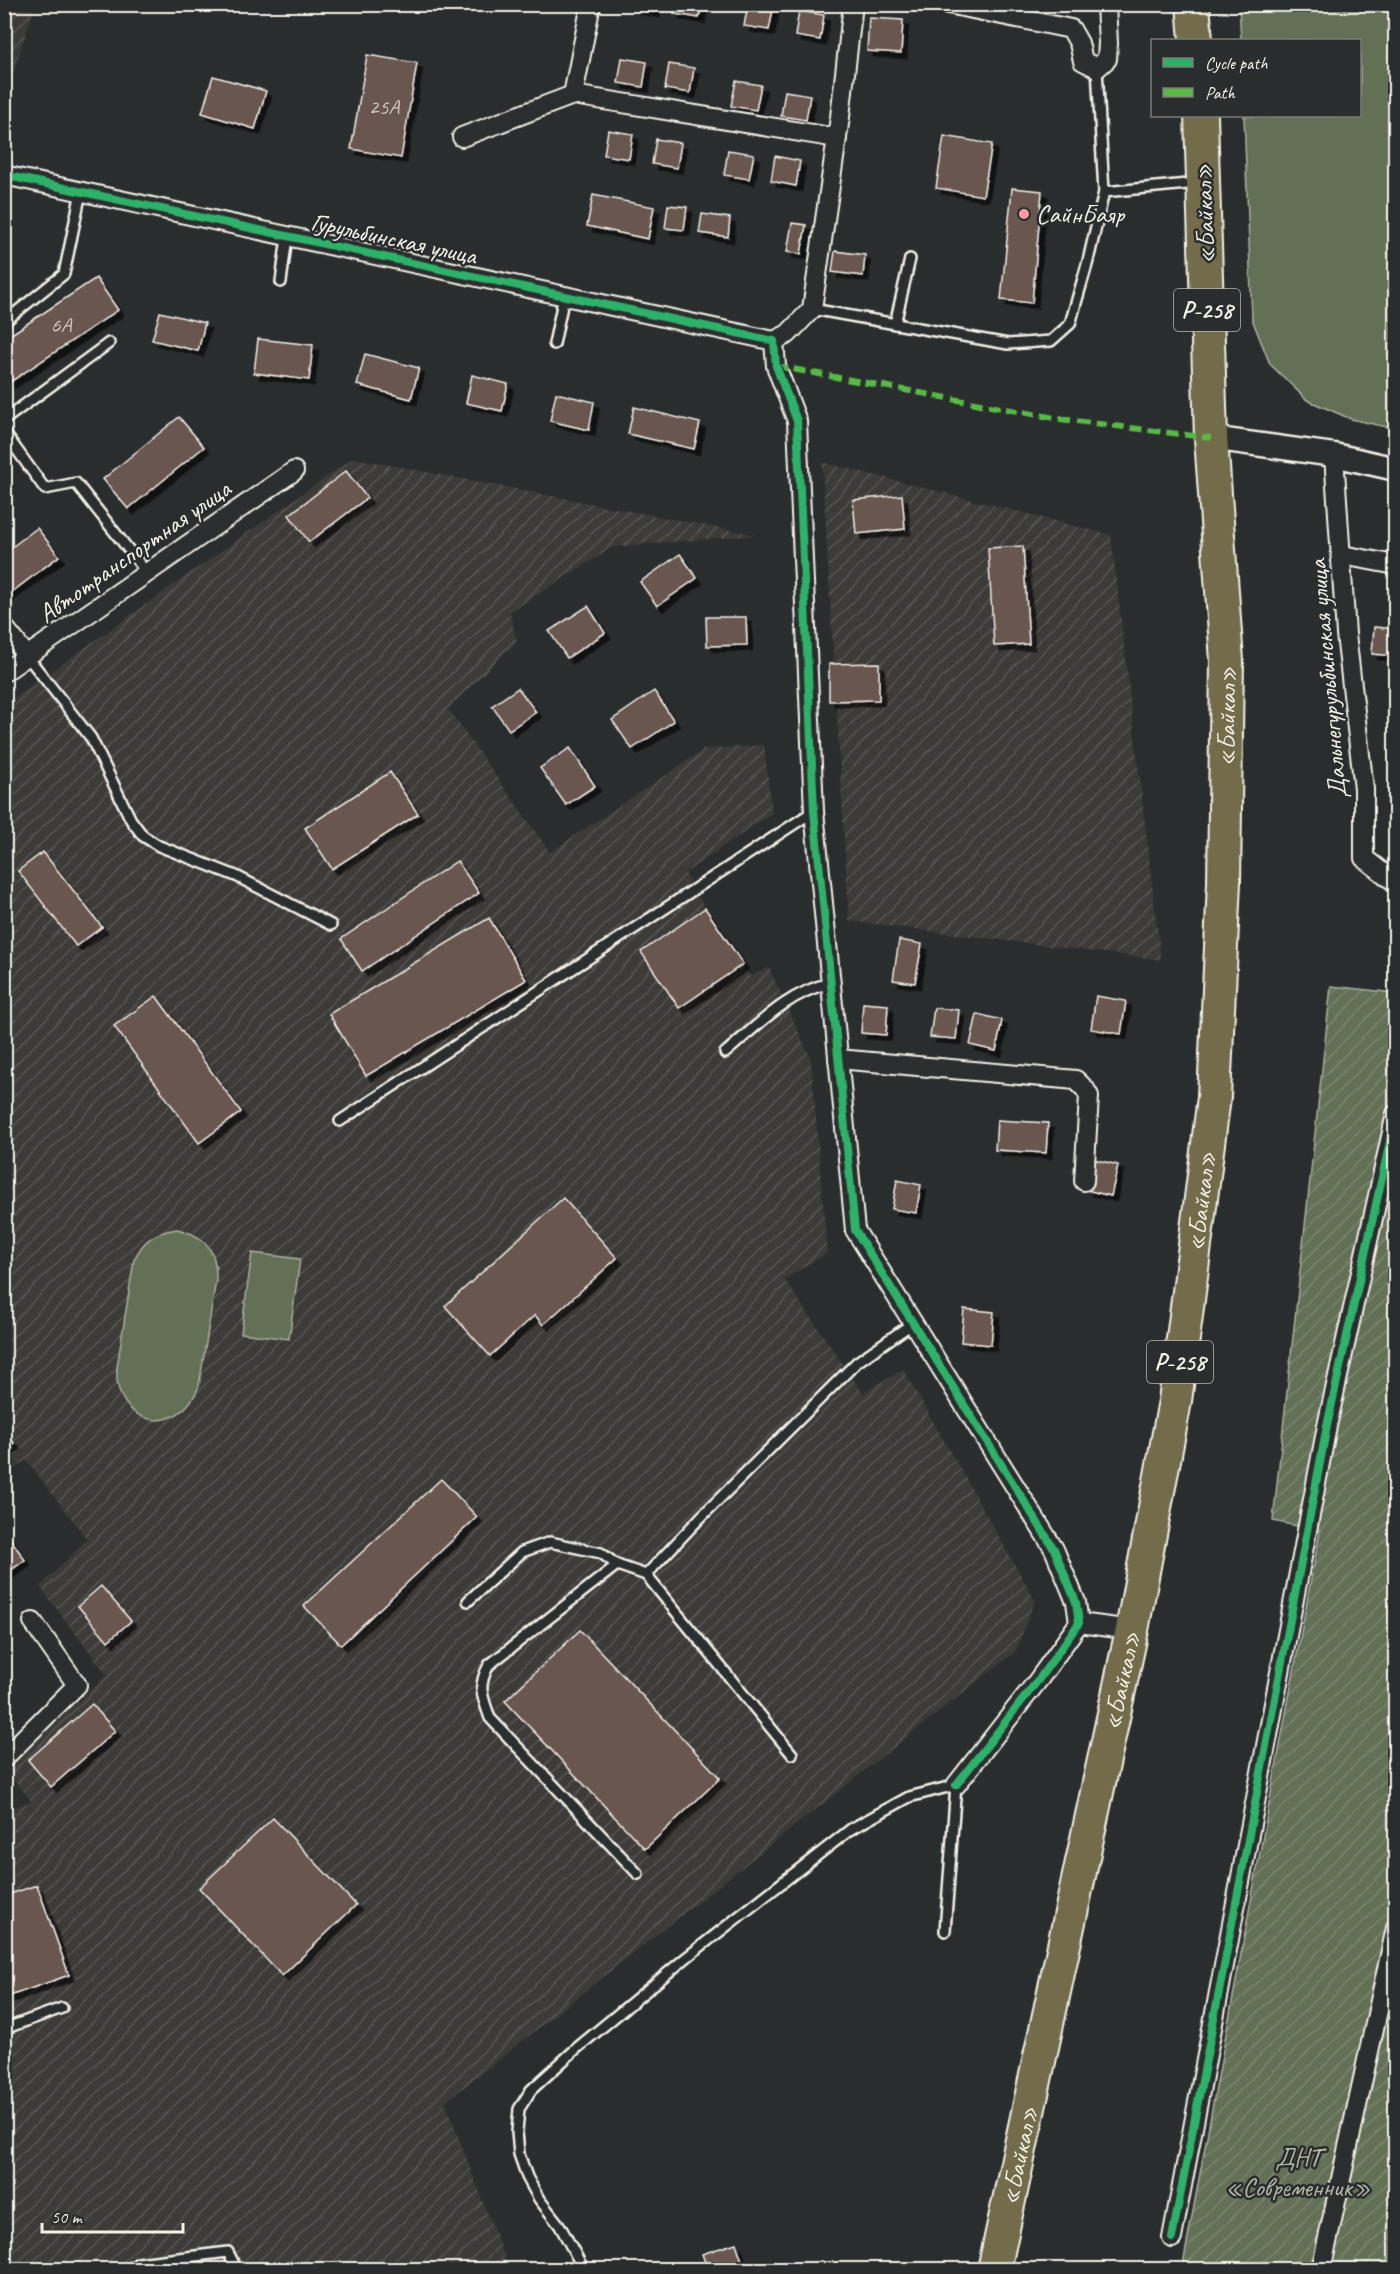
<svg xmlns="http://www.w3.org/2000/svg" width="1400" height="2274" viewBox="0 0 1400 2274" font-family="Caveat,sans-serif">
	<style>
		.industrial { fill: url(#industrial-furrows) }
		.grass { fill: #636f56; stroke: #acb09f; stroke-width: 1.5 }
		.garden { fill: url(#garden-furrows); stroke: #acb09f; stroke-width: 1.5 }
		.building { fill: #675750; stroke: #f4f1e8; stroke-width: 1.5; filter: url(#shadow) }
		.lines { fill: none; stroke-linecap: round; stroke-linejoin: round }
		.service-casing { stroke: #f4f1e8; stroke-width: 14 }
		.minor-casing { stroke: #f4f1e8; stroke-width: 22 }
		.tertiary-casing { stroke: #f4f1e8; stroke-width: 27 }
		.trunk-casing { stroke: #f4f1e8; stroke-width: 36 }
		.service { stroke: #2a2d2e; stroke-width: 9 }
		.minor { stroke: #2a2d2e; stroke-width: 18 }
		.tertiary { stroke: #2a2d2e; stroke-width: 22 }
		.trunk { stroke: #726c4b; stroke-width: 32 }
		.quiet { stroke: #58b947; stroke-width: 6; stroke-dasharray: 12 6; stroke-linecap: butt }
		.cycleway-casing { stroke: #2a2d2e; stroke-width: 11 }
		.cycleway { stroke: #2db169; stroke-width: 8 }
		.poi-dot { fill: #ff9aa2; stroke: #2a2d2e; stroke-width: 2 }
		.labels { text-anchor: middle; stroke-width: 5; stroke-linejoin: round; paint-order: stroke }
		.number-label { font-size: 22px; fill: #d1cac2 }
		.shield { fill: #2a2d2e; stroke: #b7b6b0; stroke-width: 1.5 }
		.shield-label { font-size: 24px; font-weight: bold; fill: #f4f1e8 }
		.poi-label { font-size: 26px; fill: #f4f1e8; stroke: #2a2d2e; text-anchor: start }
		.street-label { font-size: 26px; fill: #f4f1e8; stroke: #2a2d2e }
		.park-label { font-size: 26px; fill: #b3b6a6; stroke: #2a2d2e }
	</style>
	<defs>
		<pattern id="industrial-furrows" width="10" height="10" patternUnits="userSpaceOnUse" patternTransform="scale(1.5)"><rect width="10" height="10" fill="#3c3a38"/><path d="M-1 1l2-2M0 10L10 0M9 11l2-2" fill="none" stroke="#595755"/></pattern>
		<pattern id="garden-furrows" width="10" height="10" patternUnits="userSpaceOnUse" patternTransform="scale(1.5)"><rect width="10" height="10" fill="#636f56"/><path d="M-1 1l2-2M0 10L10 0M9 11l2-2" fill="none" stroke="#7a846e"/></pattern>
		<filter id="shadow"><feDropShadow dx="5.5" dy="5.5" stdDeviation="0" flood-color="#0009"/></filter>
	</defs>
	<rect width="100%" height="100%" fill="#2a2d2e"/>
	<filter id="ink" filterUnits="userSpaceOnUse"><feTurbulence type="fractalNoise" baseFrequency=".0167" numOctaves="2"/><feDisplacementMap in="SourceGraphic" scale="12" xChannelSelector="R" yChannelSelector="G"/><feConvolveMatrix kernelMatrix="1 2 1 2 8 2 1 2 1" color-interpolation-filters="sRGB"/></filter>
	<g filter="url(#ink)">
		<!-- industrial -->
		<g class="industrial">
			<polygon points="5,4 35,5 5,99 4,5"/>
			<polygon points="353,458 756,535 613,547 510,612 517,641 448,709 550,852 705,749 764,745 772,813 685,873 705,908 750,976 769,968 811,1059 827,1253 784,1279 863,1393 903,1369 1035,1600 1016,1651 445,2102 509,2269 5,2269 5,1812 31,1801 4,1768 107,1675 40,1587 87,1539 26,1460 5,1476 5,704"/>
			<polygon points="822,462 1111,535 1161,960 849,921"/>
		</g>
		<!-- grass -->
		<g class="grass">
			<polygon points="1239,5 1395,11 1395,429 1351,419 1307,400 1270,364 1252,319 1244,116 1360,116 1360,40 1241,40"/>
			<path d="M177,1229C206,1236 217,1250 216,1280L199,1386C178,1441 112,1425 117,1367L134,1260C143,1240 155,1232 177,1229Z"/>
			<polygon points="252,1253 300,1259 289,1339 241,1333"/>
		</g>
		<!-- garden -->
		<polygon class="garden" points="1331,986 1395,993 1395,2269 1182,2270 1320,1531 1273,1521"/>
		<!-- building -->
		<g class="building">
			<polygon points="629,4 655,4 654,12 629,7"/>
			<polygon points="676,4 702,4 699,18 674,14"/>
			<polygon points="748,4 774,5 769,30 744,26"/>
			<polygon points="799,11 824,15 820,40 795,36"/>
			<polygon points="869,18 903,20 901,53 867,51"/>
			<polygon points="367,55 417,63 401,158 351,149"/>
			<polygon points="622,58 647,62 643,87 618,83"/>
			<polygon points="669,64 694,68 690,93 665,89"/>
			<polygon points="213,76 266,91 255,129 202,113"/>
			<polygon points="736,81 761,85 756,110 731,106"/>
			<polygon points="785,91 810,95 806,120 781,116"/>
			<polygon points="608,130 633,134 629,159 604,155"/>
			<polygon points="944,136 992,144 983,196 936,188"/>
			<polygon points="656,139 681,143 677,168 652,164"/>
			<polygon points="728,150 754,154 749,179 724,175"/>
			<polygon points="775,156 800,161 796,186 771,181"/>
			<polygon points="1012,188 1042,191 1032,303 1001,300"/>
			<polygon points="593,195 654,207 648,239 587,226"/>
			<polygon points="668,205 687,207 684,230 665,228"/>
			<polygon points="702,214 730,218 728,237 699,233"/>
			<polygon points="792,223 806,225 801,254 787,252"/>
			<polygon points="835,251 865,255 863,276 832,272"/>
			<polygon points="96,278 118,310 4,386 4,339"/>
			<polygon points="160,312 205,323 198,351 152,340"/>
			<polygon points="258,339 313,345 309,380 254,373"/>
			<polygon points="365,354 419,368 411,399 357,385"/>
			<polygon points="472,375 508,384 502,411 466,403"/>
			<polygon points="556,393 594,402 589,430 550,421"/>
			<polygon points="634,407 700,423 694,449 628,434"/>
			<polygon points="179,417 204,447 128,509 103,479"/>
			<polygon points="346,471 367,498 309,542 289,515"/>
			<polygon points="902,495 905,529 856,534 853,500"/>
			<polygon points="37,528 59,556 4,598 4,553"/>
			<polygon points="1023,546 1029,644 994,646 988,548"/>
			<polygon points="680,554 697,578 657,606 640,582"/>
			<polygon points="588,606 605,633 567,658 549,631"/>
			<polygon points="706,617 746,617 747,645 707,646"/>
			<polygon points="1374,627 1396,629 1396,656 1372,654"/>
			<polygon points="879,663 879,700 829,701 829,664"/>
			<polygon points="518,688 536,712 509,730 492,706"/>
			<polygon points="654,691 674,721 632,749 612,720"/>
			<polygon points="570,748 595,786 566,805 540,768"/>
			<polygon points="390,772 418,814 332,869 305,828"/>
			<polygon points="43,852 102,927 76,946 18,871"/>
			<polygon points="457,861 479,893 362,971 341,939"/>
			<polygon points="705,908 743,964 679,1008 641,952"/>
			<polygon points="489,918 526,980 366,1076 329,1014"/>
			<polygon points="899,940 922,944 915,983 893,980"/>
			<polygon points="156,996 241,1112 199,1143 114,1026"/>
			<polygon points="1096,996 1126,1001 1121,1034 1091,1029"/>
			<polygon points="863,1003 888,1005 886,1035 861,1033"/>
			<polygon points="934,1008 959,1010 956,1039 930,1037"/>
			<polygon points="977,1014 1002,1020 996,1051 970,1045"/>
			<polygon points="997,1120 1048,1123 1046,1153 995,1150"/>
			<polygon points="1093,1159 1118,1165 1111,1196 1086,1190"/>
			<polygon points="897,1180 921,1185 916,1213 892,1209"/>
			<polygon points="563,1198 617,1258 543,1325 535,1315 490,1356 445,1306"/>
			<polygon points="964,1309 994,1312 991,1345 961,1342"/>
			<polygon points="4,1431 15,1444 4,1452"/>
			<polygon points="441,1479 477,1517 341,1645 304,1606"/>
			<polygon points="7,1534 25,1560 4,1575 4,1536"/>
			<polygon points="101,1586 131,1621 108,1641 78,1606"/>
			<polygon points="580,1630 720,1778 645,1849 505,1701"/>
			<polygon points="92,1704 115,1731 51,1787 28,1760"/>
			<polygon points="273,1818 356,1905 282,1976 199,1888"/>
			<polygon points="37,1885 69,1975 4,1998 4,1896"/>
			<polygon points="736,2243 745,2270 708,2270 702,2254"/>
		</g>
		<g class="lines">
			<!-- service casing -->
			<g class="service-casing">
				<g id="service">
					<polyline points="1104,192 1198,183"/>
					<polyline points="281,282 287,237"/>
					<polyline points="812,309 1008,344 1051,341 1070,324 1088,261 1104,192 1097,68"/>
					<polyline points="4,322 64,274 81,192"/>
					<polyline points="895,324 910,259"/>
					<polyline points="554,344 564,296"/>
					<polyline points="4,420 109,343"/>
					<polyline points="4,432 45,489 76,483 147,573"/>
					<polyline points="27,656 91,738 131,820 143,836 159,846 236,876 331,925"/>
					<path d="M725,1053C758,1025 788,992 831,983"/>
					<polyline points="340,1121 814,811"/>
					<polyline points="468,1601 522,1552 550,1542 601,1553 617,1565"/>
					<polyline points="792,1754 646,1575 700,1518 857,1362 913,1323"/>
					<path d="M638,1874L490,1718C482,1695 477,1687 489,1665L617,1565L646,1575"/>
					<polyline points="4,2029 62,2008"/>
					<polyline points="129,2270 138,2263 228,2252 237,2270"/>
					<polyline points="584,2270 560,2226 539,2199 527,2177 519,2154 517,2132 519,2109 531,2090 577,2048 687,1957 851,1829 909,1797 956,1785 945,1931"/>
				</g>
			</g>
			<!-- minor casing -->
			<g class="minor-casing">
				<g id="minor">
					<polyline points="948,4 1071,29 1079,43 1083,61 1097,68 1107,59 1108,43 1106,4"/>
					<polyline points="573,95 837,138"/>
					<polyline points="462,137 573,95 591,4"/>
					<polyline points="4,175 774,341"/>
					<polyline points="774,341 776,366 797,421 814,811 855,1230 1054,1549 1076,1602 1079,1623 1039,1679 956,1785"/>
					<polyline points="774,341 788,334 812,309 840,117 853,4"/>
					<polyline points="1334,455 1346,634 1364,789 1364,858 1396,883"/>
					<polyline points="1342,555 1396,565"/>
					<polyline points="4,627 27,656"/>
					<polyline points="4,672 294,471"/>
					<polyline points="838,1059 1076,1080 1085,1089 1089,1096 1084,1181"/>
					<polyline points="1079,1623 1132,1630"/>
					<polyline points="4,1758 77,1685 33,1622"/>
					<polyline points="1172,2238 1327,1426 1396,1114"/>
					<polyline points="1321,2270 1396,1928"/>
				</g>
			</g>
			<!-- tertiary casing -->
			<g class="tertiary-casing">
				<polyline id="tertiary" points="1211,438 1334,455 1396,469"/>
			</g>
			<!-- trunk casing -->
			<g class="trunk-casing">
				<g id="trunk">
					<polyline points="1193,4 1196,40"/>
					<path id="s1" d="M994,2270L1132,1630L1175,1401L1214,1097L1224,882L1227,661L1211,438L1201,116"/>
				</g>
			</g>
			<!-- service -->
			<use href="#service" class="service"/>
			<!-- minor -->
			<use href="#minor" class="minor"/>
			<!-- tertiary -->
			<use href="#tertiary" class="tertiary"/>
			<!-- trunk -->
			<use href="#trunk" class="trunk"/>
			<!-- quiet -->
			<polyline class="quiet" points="776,366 1060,419 1211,438"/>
			<!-- cycleway casing -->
			<g class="cycleway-casing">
				<g id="cycleway">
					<polyline points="4,175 774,341 776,366 797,421 814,811 855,1230 1054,1549 1076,1602 1079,1623 1039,1679 956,1785"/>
					<polyline points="1172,2238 1327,1426 1396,1114"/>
				</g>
			</g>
			<!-- cycleway -->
			<use href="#cycleway" class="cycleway"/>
		</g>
	</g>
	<!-- markers -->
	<circle class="poi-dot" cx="1024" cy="214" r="6"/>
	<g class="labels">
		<!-- number labels -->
		<g class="number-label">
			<text x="384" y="114">25А</text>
			<text x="61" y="332">6А</text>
		</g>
		<!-- shield labels -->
		<g class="shield">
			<rect x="1174" y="289" width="66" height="42" rx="4.5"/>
			<rect x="1147" y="1341" width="66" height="42" rx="4.5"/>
		</g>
		<g class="shield-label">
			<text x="1207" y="318">Р-258</text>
			<text x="1180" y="1370">Р-258</text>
		</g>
		<!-- poi labels -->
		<g class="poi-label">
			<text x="1036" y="223">СайнБаяр</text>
		</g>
		<!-- street labels -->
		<g class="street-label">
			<text transform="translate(1204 214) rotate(-92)" y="9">«Байкал»</text>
			<text transform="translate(394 238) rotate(12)" y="9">Гурульбинская улица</text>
			<text transform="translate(134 551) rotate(-35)" y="9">Автотранспортная улица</text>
			<text transform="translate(1327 679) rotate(-95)" y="9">Дальнегурульбинская улица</text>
			<text dy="9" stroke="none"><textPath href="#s1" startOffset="1575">«Байкал»</textPath></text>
			<text dy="9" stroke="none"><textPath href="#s1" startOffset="1089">«Байкал»</textPath></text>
			<text dy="9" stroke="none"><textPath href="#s1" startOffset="603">«Байкал»</textPath></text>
			<text dy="9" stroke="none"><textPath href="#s1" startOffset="117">«Байкал»</textPath></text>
		</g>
		<!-- park labels -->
		<g class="park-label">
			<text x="1298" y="2166">ДНТ<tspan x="1298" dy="30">«Современник»</tspan></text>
		</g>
	</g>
	<!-- margin -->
	<rect width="1400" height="2274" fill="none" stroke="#2a2d2e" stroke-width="24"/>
	<rect x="12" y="12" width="1376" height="2250" fill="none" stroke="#f4f1e8" stroke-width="2" filter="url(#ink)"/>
	<!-- legend -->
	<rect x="1151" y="39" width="210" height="78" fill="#2a2d2e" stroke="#7b7b78" stroke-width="1.5"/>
	<rect x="1163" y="58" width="30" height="9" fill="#2db169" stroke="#7b7b78" stroke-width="1.5"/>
	<text x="1205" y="69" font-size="18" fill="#f4f1e8">Cycle path</text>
	<rect x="1163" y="88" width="30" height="9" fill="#58b947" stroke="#7b7b78" stroke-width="1.5"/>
	<text x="1205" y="99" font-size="18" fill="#f4f1e8">Path</text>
	<!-- scale -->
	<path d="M42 2223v9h141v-9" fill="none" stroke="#f4f1e8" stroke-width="3"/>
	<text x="51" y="2223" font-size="18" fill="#f4f1e8" stroke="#2a2d2e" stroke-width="4.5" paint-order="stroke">50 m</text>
</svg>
